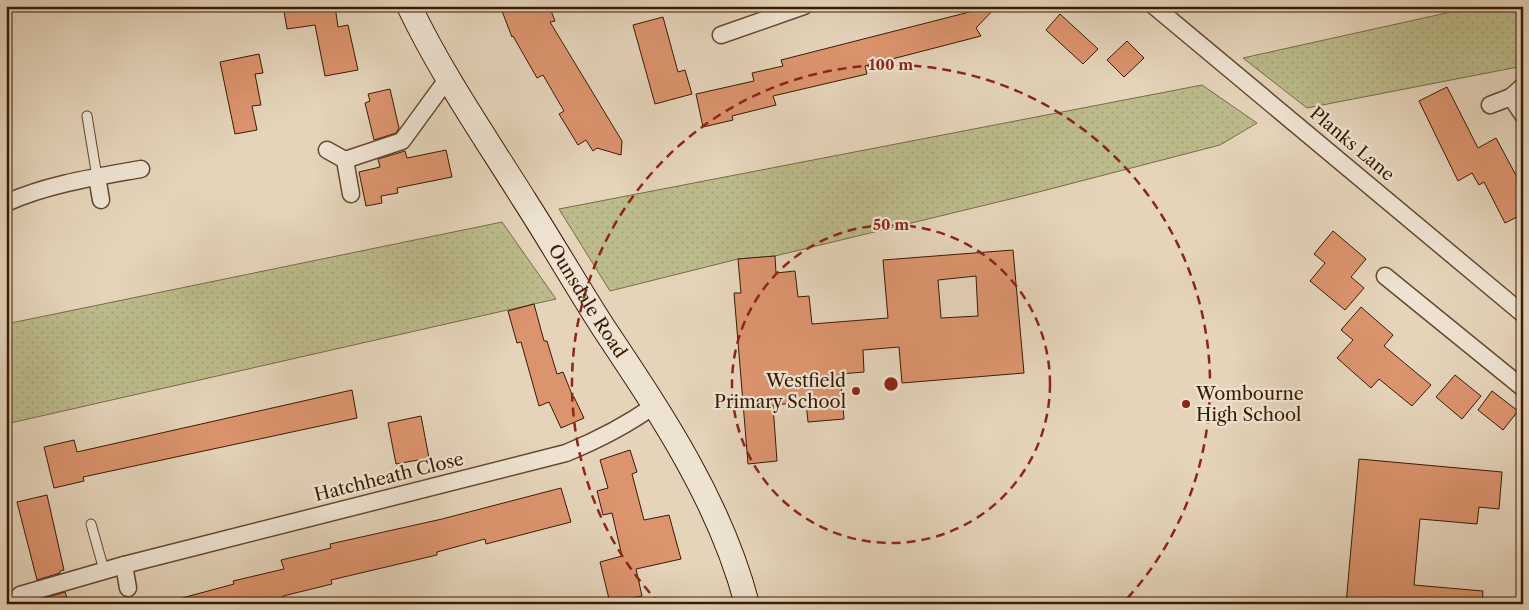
<svg xmlns="http://www.w3.org/2000/svg" width="1529" height="610" viewBox="0 0 1529 610" font-family="'Libre Caslon Text',serif">
	<style>
		.park { fill: url(#park-dots); stroke: #7a6b47 }
		.building { fill: #dc946e; stroke: #391b03; fill-rule: evenodd }
		.lines { fill: none; stroke-linecap: round; stroke-linejoin: round }
		.lane-casing { stroke: #644931; stroke-width: 11 }
		.street-casing { stroke: #644931; stroke-width: 19 }
		.secondary-casing { stroke: #391b03; stroke-width: 26 }
		.lane { stroke: #eee3d2; stroke-width: 9 }
		.street { stroke: #eee3d2; stroke-width: 16 }
		.secondary { stroke: #eee3d2; stroke-width: 24 }
		.ring { fill: none; stroke: #8f2418; stroke-width: 2.5; stroke-dasharray: 9 6 }
		.poi-dot { fill: #8f2418; stroke: #eee3d2; stroke-width: 2 }
		.labels { text-anchor: middle; stroke-width: 4.5; stroke-linejoin: round; paint-order: stroke }
		.street-label { font-size: 18px; fill: #391b03; stroke: #eee3d2 }
		.poi-label { font-size: 18px; fill: #391b03; stroke: #eee3d2; text-anchor: end }
		.centre { fill: #8f2418; stroke: #eee3d2; stroke-width: 2.5 }
		.ring-label { font-size: 15px; text-anchor: middle; font-weight: bold; fill: #8f2418; stroke: #eee3d2; stroke-width: 4.5; stroke-linejoin: round; paint-order: stroke }
	</style>
	<defs>
		<pattern id="park-dots" width="8" height="8" patternUnits="userSpaceOnUse" patternTransform="scale(1.25)"><rect width="8" height="8" fill="#bcbb8b"/><path d="M2 2h.1M6 6h.1" fill="none" stroke="#a2a076" stroke-width="1.8" stroke-linecap="round"/></pattern>
	</defs>
	<rect width="100%" height="100%" fill="#e5d4ba"/>
	<filter id="stains"><feTurbulence type="fractalNoise" baseFrequency=".004" numOctaves="4"/><feColorMatrix values="0 0 0 0 .2 0 0 0 0 .09 0 0 0 0 .02 0 0 0 .5 -.17"/></filter>
	<radialGradient id="worn" r=".72"><stop offset=".6" stop-color="#630" stop-opacity="0"/><stop offset="1" stop-color="#630" stop-opacity=".3"/></radialGradient>
	<!-- park -->
	<g class="park">
		<polygon points="1478,6 1523,6 1523,66 1307,108 1243,58"/>
		<polygon points="1202,85 1257,123 1220,145 1027,195 775,256 738,259 610,291 559,209"/>
		<polygon points="502,222 556,299 6,424 6,324"/>
	</g>
	<!-- building -->
	<g class="building">
		<polygon points="283,6 335,6 338,27 348,25 358,70 325,76 315,25 287,29"/>
		<polygon points="500,6 549,6 555,21 550,22 622,141 621,155 597,148 593,151 586,140 578,145 559,114 564,111 543,75 537,78 513,36 512,37"/>
		<polygon points="993,6 997,6 976,28 981,36 865,66 867,74 773,96 776,105 732,116 733,120 703,127 696,94 754,81 752,73 783,66 781,60"/>
		<polygon points="1060,14 1098,49 1083,64 1046,30"/>
		<polygon points="663,17 678,72 685,70 692,94 655,104 633,25"/>
		<polygon points="1127,41 1144,58 1124,77 1107,60"/>
		<polygon points="259,54 263,73 255,74 261,105 252,106 257,130 235,134 220,62"/>
		<polygon points="1447,87 1478,148 1496,138 1518,179 1523,177 1523,214 1505,223 1484,182 1479,185 1472,173 1458,181 1419,101"/>
		<polygon points="390,89 399,128 396,133 374,140 365,103 370,101 368,94"/>
		<polygon points="446,150 452,177 397,188 398,193 381,196 382,203 366,206 359,172 380,167 378,159 405,151 407,158"/>
		<polygon points="1333,231 1366,259 1351,277 1364,288 1345,310 1310,281 1325,263 1314,254"/>
		<path d="M1013,250L1024,373L902,383L899,347L863,350L864,372L840,374L844,419L808,422L806,402L773,405L777,461L748,464L734,293H741L738,259L775,256L776,273L795,271L798,297L809,296L812,324L888,318L883,260ZM976,276L978,316L941,318L938,280Z"/>
		<polygon points="534,304 544,341 547,341 557,374 563,372 573,397 574,397 584,418 561,428 549,402 539,406 521,342 517,343 508,311"/>
		<polygon points="1361,307 1393,335 1384,346 1431,385 1412,406 1379,379 1371,388 1337,358 1353,340 1341,330"/>
		<polygon points="1455,375 1481,396 1462,419 1436,397"/>
		<polygon points="352,390 357,418 83,477 84,481 54,488 44,447 74,440 77,452"/>
		<polygon points="1492,391 1518,411 1503,430 1478,410"/>
		<polygon points="421,416 429,458 396,464 388,423"/>
		<polygon points="630,450 637,472 632,474 644,520 669,515 681,559 636,569 642,596 610,603 600,562 622,556 612,513 603,515 597,491 608,488 600,460"/>
		<polygon points="1359,459 1502,472 1499,509 1479,507 1477,524 1420,519 1414,585 1483,591 1482,604 1346,604"/>
		<polygon points="561,488 571,522 486,544 485,539 437,552 437,555 331,580 332,584 283,596 285,604 182,604 182,598 234,584 233,581 284,569 281,560 331,548 330,544 442,519"/>
		<polygon points="47,495 64,570 60,571 60,573 37,580 17,502"/>
		<polygon points="65,592 69,604 43,604 42,599"/>
	</g>
	<g class="lines">
		<!-- lane casing -->
		<g class="lane-casing">
			<g id="lane">
				<polyline points="87,116 97,177"/>
				<polyline points="91,524 104,570"/>
			</g>
		</g>
		<!-- street casing -->
		<g class="street-casing">
			<g id="street">
				<polyline points="1154,6 1523,314"/>
				<polyline points="721,35 804,6"/>
				<polyline points="1511,97 1523,86"/>
				<polyline points="1490,105 1511,97 1523,115"/>
				<polyline points="327,150 345,160 351,194"/>
				<polyline points="345,160 402,141 448,78"/>
				<polyline points="97,177 101,200"/>
				<path d="M6,203C48,184 96,177 141,169"/>
				<polyline points="1385,276 1523,388"/>
				<polyline points="124,565 128,588"/>
				<path d="M20,595L124,565L566,453C598,440 627,425 655,405"/>
			</g>
		</g>
		<!-- secondary casing -->
		<g class="secondary-casing">
			<g id="secondary">
				<path id="s1" d="M409,6C442,75 485,137 525,201C552,243 576,285 603,327C661,414 720,501 747,604"/>
			</g>
		</g>
		<!-- lane -->
		<use href="#lane" class="lane"/>
		<!-- street -->
		<use href="#street" class="street"/>
		<!-- secondary -->
		<use href="#secondary" class="secondary"/>
	</g>
	<!-- distance rings -->
	<g class="ring">
		<circle cx="891" cy="384" r="159"/>
		<path d="M660 604A319 319 0 1 1 1122 604"/>
	</g>
	<!-- markers -->
	<g class="poi-dot">
		<circle cx="856" cy="391" r="5"/>
		<circle cx="1186" cy="404" r="5"/>
	</g>
	<g class="labels">
		<!-- street labels -->
		<g class="street-label">
			<text transform="translate(1352 144) rotate(40)" y="6">Planks Lane</text>
			<text dy="6" stroke="none"><textPath href="#s1" startOffset="345">Ounsdale Road</textPath></text>
			<text transform="translate(389 477) rotate(-14)" y="6">Hatchheath Close</text>
		</g>
		<!-- poi labels -->
		<g class="poi-label">
			<text x="846" y="387">Westfield<tspan x="846" dy="21">Primary School</tspan></text>
			<text x="1196" y="400" text-anchor="start">Wombourne<tspan x="1196" dy="21">High School</tspan></text>
		</g>
	</g>
	<circle cx="891" cy="384" r="8" class="centre"/>
	<g class="ring-label">
		<text x="891" y="70">100 m</text>
		<text x="891" y="230">50 m</text>
	</g>
	<!-- margin -->
	<rect width="1529" height="610" fill="none" stroke="#e5d4ba" stroke-width="25"/>
	<rect x="8" y="8" width="1514" height="595" fill="none" stroke="#391b03" stroke-width="2.5"/>
	<rect x="12" y="12" width="1504" height="585" fill="none" stroke="#391b03"/>
	<rect width="100%" height="100%" filter="url(#stains)"/>
	<rect width="100%" height="100%" fill="url(#worn)"/>
</svg>
